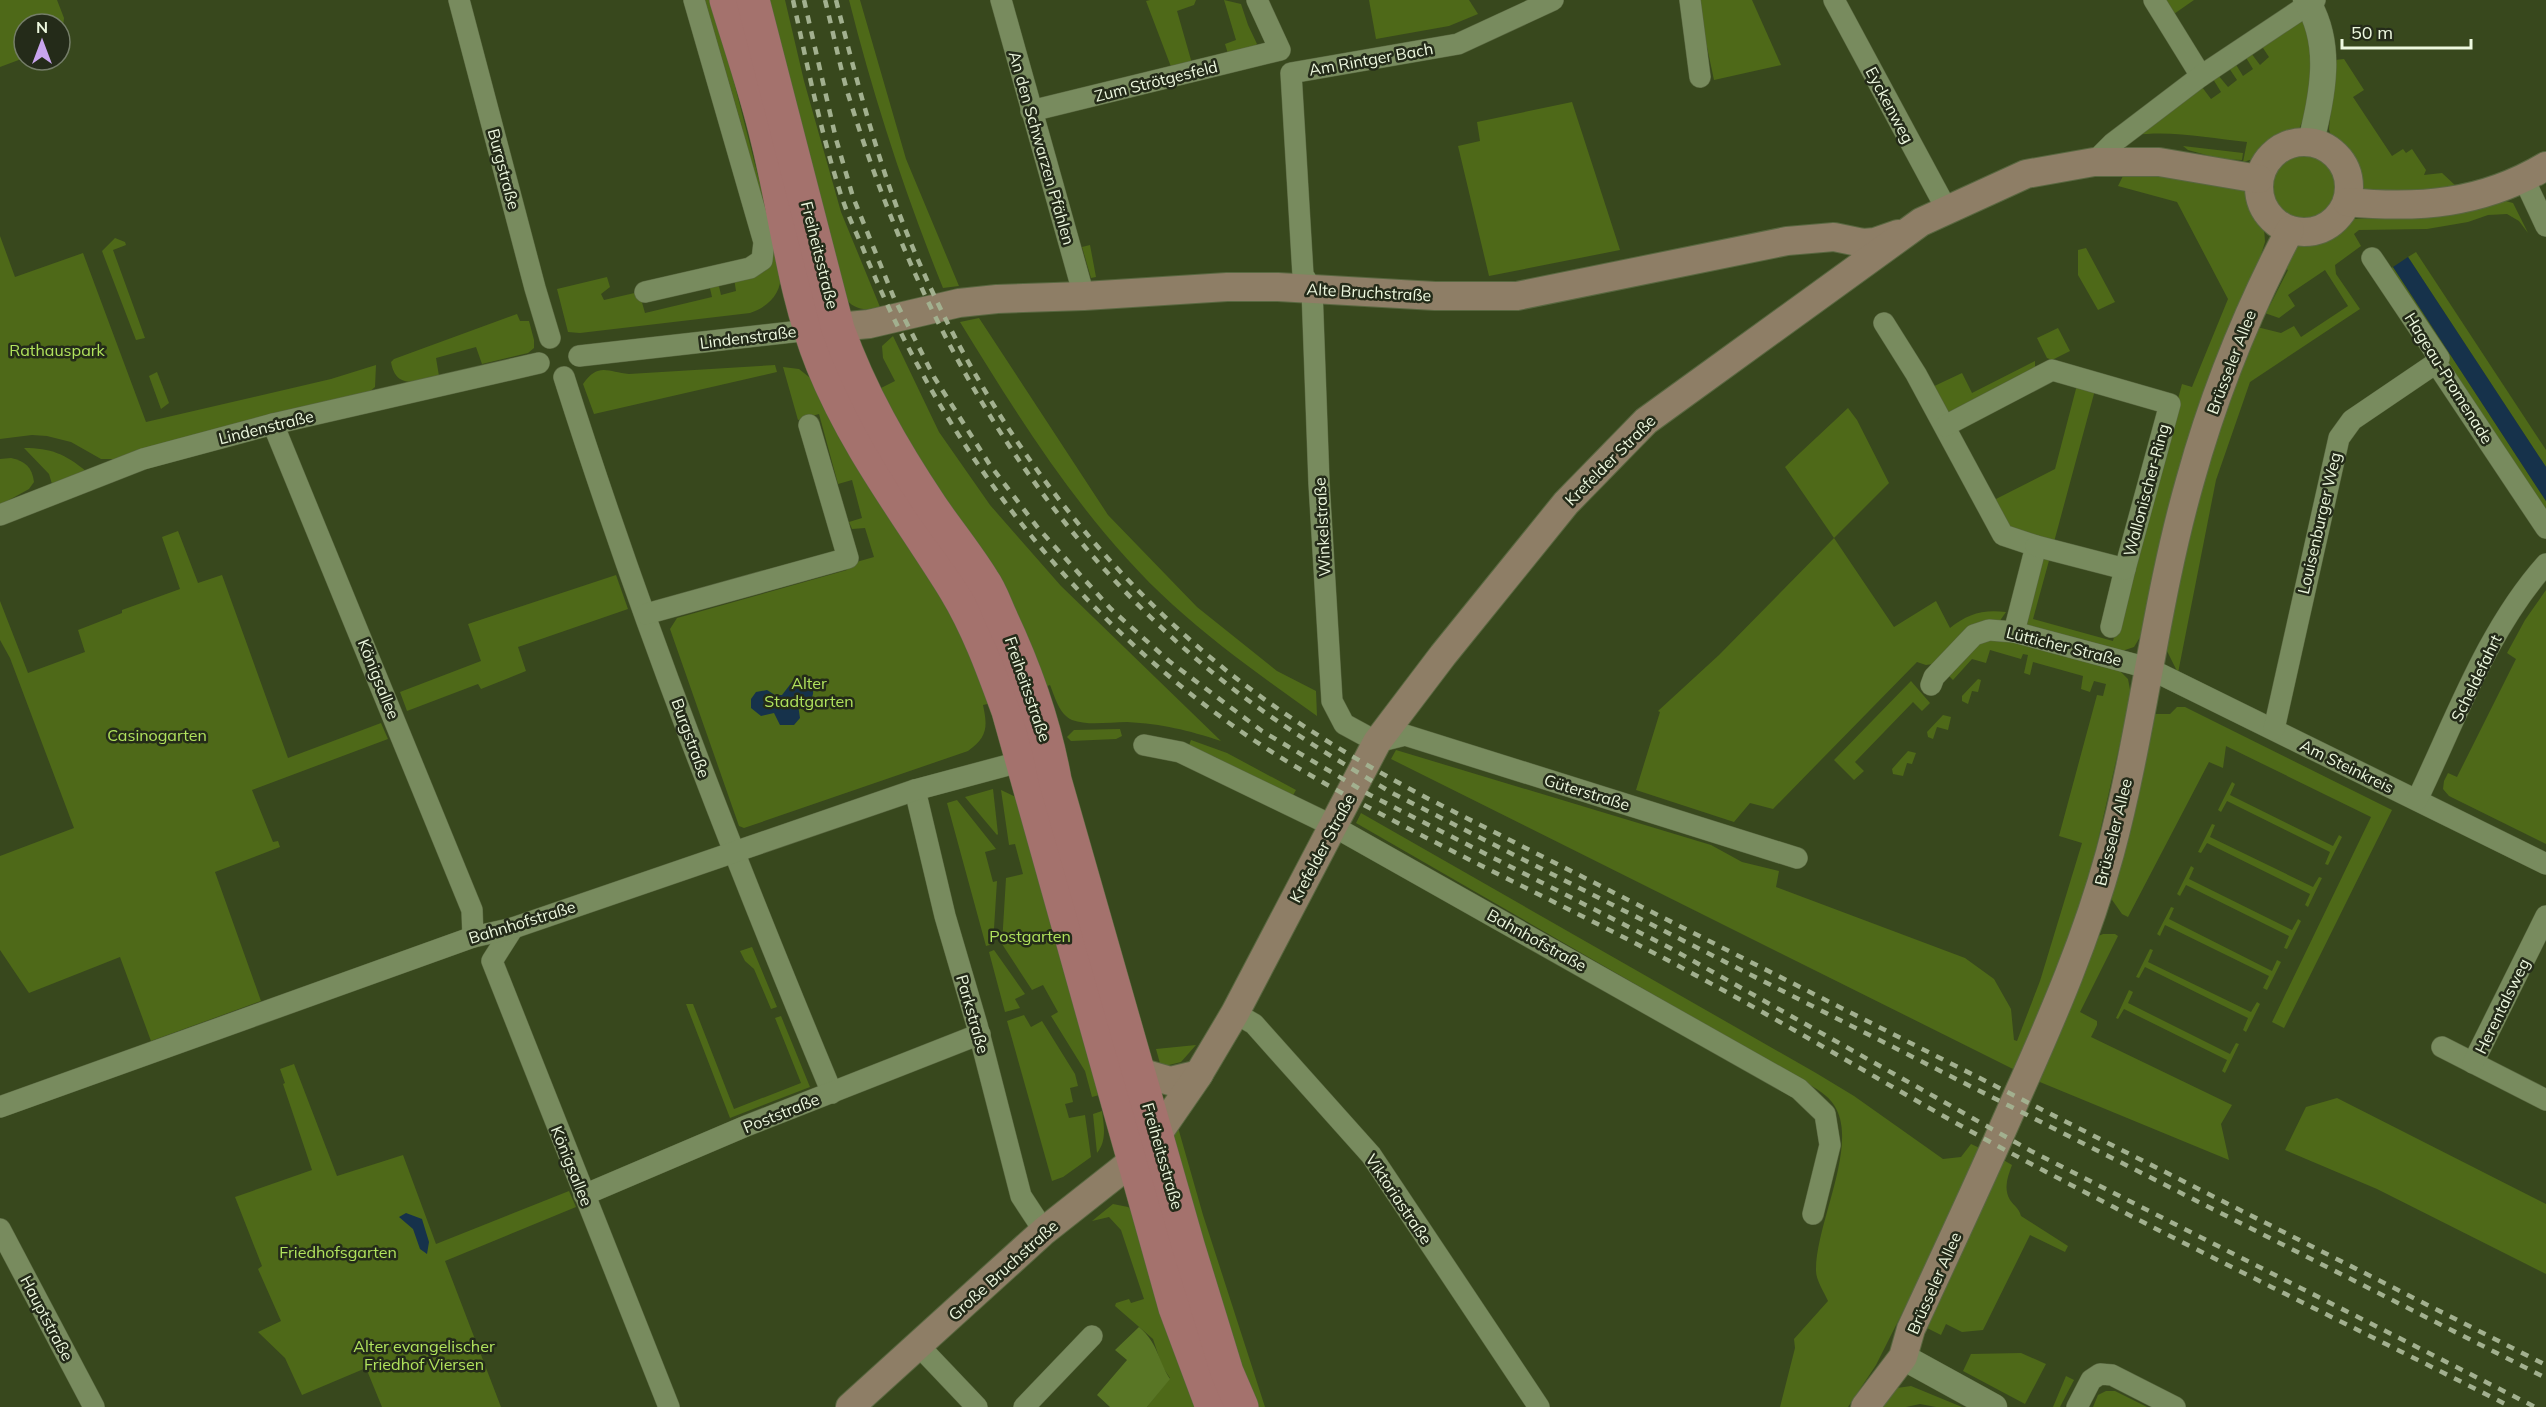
<svg xmlns="http://www.w3.org/2000/svg" width="2546" height="1407" viewBox="0 0 2546 1407" font-family="Mulish,sans-serif">
	<style>
		.green { fill: #4e6918 }
		.forest { fill: #597625 }
		.water { fill: #16324b }
		.lines { fill: none; stroke-linecap: round; stroke-linejoin: round }
		.minor-casing { stroke: #596740; stroke-width: 22 }
		.tertiary-casing { stroke: #596740; stroke-width: 27 }
		.secondary-casing { stroke: #596740; stroke-width: 30 }
		.primary-casing { stroke: #596740; stroke-width: 34 }
		.minor { stroke: #788b5e; stroke-width: 21 }
		.tertiary { stroke: #788b5e; stroke-width: 26 }
		.secondary { stroke: #8e7e66; stroke-width: 28 }
		.primary { stroke: #a4726d; stroke-width: 33 }
		.rail { stroke: #a2b08f; stroke-width: 4.5; stroke-dasharray: 8 8; stroke-linecap: butt }
		.labels { text-anchor: middle; stroke-width: 5; stroke-linejoin: round; paint-order: stroke }
		.street-label { font-size: 16px; fill: #edf8df; stroke: #242b19 }
		.park-label { font-size: 16px; fill: #b1e35d; stroke: #242b19 }
	</style>
	<rect width="100%" height="100%" fill="#38481d"/>
	<!-- green -->
	<g class="green">
		<polygon points="0,0 57,0 64,18 62,36 60,38 60,24 24,24 24,58 0,67"/>
		<path d="M705,0H713L781,266C783,290 773,305 750,313L580,333L568,332L557,289L607,277L610,287L601,294L604,300L639,292L645,313L712,297L709,284L718,282L721,295L736,291L734,278L761,270L742,127Z"/>
		<path d="M765,0H785L804,81L841,212L880,307C865,311 854,310 844,297Z"/>
		<path d="M849,0H860L906,159L959,286L943,288C905,194 874,99 849,0Z"/>
		<polygon points="1150,0 1196,0 1194,5 1177,11 1193,67 1173,72 1146,1"/>
		<polygon points="1224,0 1241,4 1248,25 1257,44 1252,51 1229,57 1225,44 1236,40"/>
		<polygon points="1369,0 1469,0 1478,14 1449,26 1376,39"/>
		<polygon points="1697,0 1752,0 1781,65 1714,80"/>
		<polygon points="2161,0 2194,0 2171,16"/>
		<path d="M2303,16L2316,60L2305,115L2299,129L2291,138L2277,145L2263,156L2243,162L2247,142C2210,138 2172,130 2134,135L2202,87L2211,99L2221,92L2213,79L2218,75L2228,87L2237,80L2229,68L2235,63L2243,76L2253,69L2245,56L2251,53L2260,65L2269,57L2261,45Z"/>
		<polygon points="2344,59 2364,90 2353,97 2392,156 2403,149 2406,153 2412,149 2426,170 2424,175 2442,173 2457,187 2421,193 2371,192 2361,187 2349,164 2333,143 2329,129 2335,60"/>
		<polygon points="1572,102 1620,250 1489,276 1458,146 1480,141 1477,122"/>
		<polygon points="2183,146 2243,153 2242,160 2221,159 2188,150"/>
		<circle cx="2304" cy="188" r="34"/>
		<path d="M2126,170L2237,186C2256,196 2265,221 2265,242L2142,634L2134,647L2122,651L2024,628L2039,556L2050,557L2033,619L2113,641L2182,384L2192,387L2228,299L2177,202L2118,186Z"/>
		<polygon points="2502,200 2513,203 2528,233 2519,221 2507,214 2488,215 2468,222 2427,229 2359,230 2354,234 2361,246 2335,265 2336,274 2360,309 2250,382 2216,480 2178,673 2167,651 2168,625 2188,524 2253,326 2281,333 2294,326 2301,337 2348,306 2325,270 2288,295 2295,306 2279,318 2259,311 2262,304 2269,307 2288,270 2282,266 2294,247 2334,230 2350,219 2445,216"/>
		<polygon points="0,236 15,277 83,253 146,422 331,379 376,365 375,387 367,394 155,445 115,459 101,459 71,442 47,436 32,435 0,439"/>
		<polygon points="115,238 125,242 126,245 113,250 145,338 136,340 102,251"/>
		<polygon points="1090,245 1096,277 1091,278 1082,247"/>
		<polygon points="2086,248 2115,302 2098,310 2078,275 2078,250"/>
		<polygon points="2416,252 2546,450 2546,467 2408,257"/>
		<polygon points="2393,267 2546,501 2546,517 2385,272"/>
		<path d="M517,314L520,321H529L534,340V348L528,353L482,364L476,347L436,358L439,376C419,381 396,391 391,362L394,359Z"/>
		<path d="M979,318L1108,515L1197,607L1277,671L1316,691L1317,716C1268,681 1217,645 1173,605C1086,526 1021,421 960,322Z"/>
		<polygon points="2058,328 2070,351 2052,360 2047,358 2037,338"/>
		<path d="M893,336L939,432L990,505L1061,586L1221,741C1187,730 1163,724 1127,722C1109,722 1088,726 1072,720C1059,714 1055,697 1050,685L1040,689L877,390L895,381L883,358L882,346Z"/>
		<polygon points="2035,361 2035,369 1947,415 1928,389 1962,373 1972,393"/>
		<path d="M775,365L777,372L594,414L583,384C598,362 608,372 629,374Z"/>
		<path d="M783,367L799,369L819,385L927,564L992,703L983,705C988,728 987,737 968,751L744,828L739,826L670,629L677,618L847,570L846,565L874,557L865,528L852,529L849,522L862,518L852,480L838,484L819,414L798,420Z"/>
		<polygon points="157,372 169,403 161,409 149,376"/>
		<polygon points="2077,385 2095,390 2054,542 2006,529 1992,501 2055,469"/>
		<path d="M1848,408L1857,420L1889,483L1834,538L1894,627L1936,601L1950,628C1967,614 1983,609 2006,612L1999,622L1933,664L1926,665L1917,662L1773,809L1750,803L1734,822L1636,790L1660,712L1658,711L1719,655L1834,538L1785,467Z"/>
		<path d="M24,448C51,448 65,454 86,471L52,484L49,474Z"/>
		<path d="M11,458C25,461 32,467 34,482L29,489L0,505V459Z"/>
		<polygon points="178,531 198,583 222,575 288,758 381,723 388,739 252,790 273,842 278,841 280,847 215,872 261,1001 151,1041 120,957 29,993 0,950 0,856 74,828 10,658 0,640 0,601 28,673 85,652 78,630 122,613 122,610 180,589 162,537"/>
		<polygon points="616,575 628,609 518,647 526,671 481,689 478,684 407,711 400,692 481,661 468,624"/>
		<polygon points="2546,590 2546,844 2449,796 2443,789 2444,781 2448,773 2457,777 2516,659 2507,653 2525,620"/>
		<polygon points="2002,637 2119,670 2128,679 2131,695 2087,889 2019,1072 1391,759 1396,750 1711,845 1742,862 1779,871 1776,887 1965,958 1994,979 2011,1009 2014,1040 2017,1041 2040,981 2082,843 2059,836 2097,695 2103,696 2106,684 2094,681 2090,692 2081,689 2083,676 2033,662 2030,675 2024,673 2028,655 2023,654 2021,659 1990,650 1986,663 1972,659 1953,680 1947,674 1976,644"/>
		<polygon points="1978,679 1981,680 1978,692 1972,691 1968,704 1962,701 1962,696"/>
		<polygon points="1911,681 1930,703 1922,711 1913,702 1855,762 1864,771 1854,780 1834,760"/>
		<polygon points="2177,707 2185,707 2392,810 2284,1028 2272,1022 2371,817 2226,746 2223,768 2209,762 2128,917 2122,914 2110,897 2153,714 2170,714"/>
		<polygon points="1943,715 1951,717 1948,730 1937,727 1933,739 1928,737 1927,732"/>
		<polygon points="1120,729 1122,736 1116,739 1071,741 1067,737 1074,730"/>
		<polygon points="1191,740 1227,753 1296,790 1292,797 1215,757 1188,748"/>
		<polygon points="1908,751 1916,753 1912,764 1907,763 1903,776 1893,774 1892,769"/>
		<polygon points="2232,782 2235,784 2230,795 2333,846 2339,835 2342,837 2328,865 2325,864 2330,852 2227,801 2221,812 2218,810"/>
		<polygon points="993,789 998,834 997,835 965,797"/>
		<polygon points="1001,790 1018,798 1103,1094 1092,1097 1085,1071 1051,1016 1058,1012 1043,985 1032,990 1002,944 1006,878 1023,874 1015,844 1009,845"/>
		<polygon points="957,800 996,849 985,852 993,882 997,881 993,944 986,946 947,803"/>
		<path d="M1361,813L1816,1073L1854,1096L1943,1159L1961,1157L1971,1144L1984,1150L1876,1365L1848,1407H1780L1795,1348L1794,1339L1828,1301C1824,1292 1816,1280 1816,1271C1815,1224 1860,1144 1834,1105C1828,1095 1815,1088 1805,1082L1356,823Z"/>
		<polygon points="2212,824 2215,825 2210,837 2313,887 2319,877 2322,878 2308,907 2305,905 2310,894 2207,843 2201,853 2198,852"/>
		<polygon points="2191,866 2194,868 2189,879 2292,930 2298,919 2301,921 2287,949 2284,948 2289,936 2186,885 2180,896 2177,894"/>
		<polygon points="2171,907 2174,908 2169,919 2272,971 2277,960 2281,962 2267,990 2263,988 2269,976 2165,925 2160,936 2157,934"/>
		<polygon points="2103,934 2115,934 2118,936 2080,1012 2097,1021 2097,1025 2091,1037 2232,1105 2221,1124 2229,1160 2035,1080 2096,937"/>
		<polygon points="752,947 777,1007 771,1009 754,969 745,961 740,951"/>
		<polygon points="2150,949 2153,950 2148,962 2251,1012 2257,1002 2260,1004 2246,1032 2243,1030 2248,1018 2145,967 2139,978 2136,977"/>
		<polygon points="994,950 1025,994 1015,999 1020,1008 1005,1012 989,952"/>
		<polygon points="2129,990 2133,992 2128,1003 2230,1054 2236,1043 2239,1044 2225,1073 2222,1071 2227,1060 2124,1009 2118,1019 2116,1018"/>
		<polygon points="686,1004 693,1004 734,1109 801,1083 775,1018 781,1016 810,1087 730,1118"/>
		<polygon points="1024,1015 1031,1027 1042,1021 1075,1074 1078,1086 1070,1088 1073,1102 1065,1104 1069,1118 1085,1115 1091,1157 1063,1177 1052,1181 1007,1021"/>
		<polygon points="1196,1045 1181,1062 1161,1067 1156,1049"/>
		<polygon points="294,1064 337,1176 403,1155 436,1244 569,1191 576,1207 445,1261 501,1407 382,1407 366,1368 302,1395 285,1358 258,1332 281,1321 258,1269 262,1266 235,1197 312,1170 283,1084 285,1083 280,1069"/>
		<polygon points="2337,1098 2546,1204 2546,1274 2377,1189 2285,1150 2306,1107"/>
		<path d="M1102,1111C1104,1126 1107,1141 1097,1153L1093,1114Z"/>
		<polygon points="1177,1124 1203,1215 1265,1407 1251,1407 1169,1141"/>
		<path d="M2000,1158L2012,1165C2008,1176 2003,1188 2010,1200C2014,1206 2019,1208 2021,1216L2068,1246L2065,1252L2030,1235L1983,1330L1962,1332L1946,1324L1941,1335L1927,1328Z"/>
		<polygon points="1113,1204 1128,1207 1135,1213 1196,1407 1147,1407 1170,1378 1162,1366 1153,1339 1115,1306 1116,1303 1129,1299 1131,1303 1144,1299 1121,1230 1109,1217 1092,1221"/>
		<polygon points="2021,1353 2046,1364 2025,1404 1963,1371 1971,1354"/>
		<polygon points="2066,1376 2074,1380 2060,1407 2053,1407"/>
		<polygon points="1911,1386 1962,1407 1936,1407 1920,1404 1906,1407 1880,1407 1897,1388"/>
		<polygon points="2106,1391 2115,1391 2147,1407 2093,1407 2098,1395"/>
	</g>
	<!-- forest -->
	<path class="forest" d="M1139,1327C1158,1343 1157,1358 1170,1379L1147,1407H1110L1097,1395L1127,1360L1115,1350Z"/>
	<!-- water -->
	<g class="water">
		<polygon points="2408,257 2546,467 2546,501 2393,267"/>
		<path d="M805,679C813,684 816,692 810,701L798,705L800,718L794,725H780L774,713L761,716L751,708V699L756,692L767,690L775,695H782L792,682Z"/>
		<polygon points="406,1213 422,1219 429,1242 427,1254 420,1249 413,1229 399,1217"/>
	</g>
	<g class="lines">
		<!-- minor casing -->
		<g class="minor-casing">
			<g id="minor">
				<polyline points="459,0 535,288 550,338"/>
				<polyline points="1001,0 1084,296"/>
				<polyline points="1553,0 1458,44 1291,73 1303,275 1312,289 1319,483 1332,701 1344,724 1377,742 1405,735 1797,858"/>
				<polyline points="1690,0 1700,77"/>
				<polyline points="1834,0 1947,210"/>
				<polyline points="2154,0 2201,76"/>
				<polyline points="1031,111 1280,50 1257,0"/>
				<polyline points="2094,162 2113,143 2201,76 2315,0"/>
				<polyline points="2524,179 2546,226"/>
				<polyline points="2372,258 2439,358 2436,363 2546,528"/>
				<polyline points="645,292 750,268 762,260 764,242 694,0"/>
				<polyline points="1884,323 1916,374 2003,535 2036,546 2014,632"/>
				<polyline points="579,356 810,330"/>
				<path d="M564,377C641,620 734,858 832,1093"/>
				<polyline points="273,424 472,910 473,937"/>
				<polyline points="1945,426 2052,370 2170,404 2125,569 2111,627"/>
				<polyline points="0,515 143,459 273,424 539,363"/>
				<polyline points="2036,546 2125,569"/>
				<polyline points="646,614 848,558 809,425"/>
				<polyline points="1931,685 1934,677 1974,635 1989,630 2014,632 2148,668 2546,864"/>
				<polyline points="2274,729 2339,438 2352,420 2436,363"/>
				<polyline points="1144,745 1180,752 1333,826 1799,1089 1825,1114 1830,1145 1813,1214"/>
				<polyline points="915,790 945,916 977,1025 1021,1196 1044,1231"/>
				<path d="M2417,800C2455,721 2487,630 2546,564"/>
				<polyline points="513,928 492,961 669,1407"/>
				<polyline points="1235,1013 1254,1024 1371,1155 1539,1407"/>
				<polyline points="2442,1047 2546,1100"/>
				<polyline points="2473,1063 2546,916"/>
				<polyline points="0,1107 473,937 513,928 915,790 1023,761"/>
				<polyline points="584,1195 746,1126 980,1034"/>
				<polyline points="0,1229 94,1407"/>
				<polyline points="919,1346 977,1407"/>
				<polyline points="1024,1407 1092,1336"/>
				<polyline points="2077,1407 2091,1380 2100,1374 2112,1375 2175,1407"/>
			</g>
		</g>
		<!-- tertiary casing -->
		<g class="tertiary-casing">
			<g id="tertiary">
				<path d="M2306,0C2334,44 2322,95 2311,142"/>
				<polyline points="1903,1357 1994,1407"/>
			</g>
		</g>
		<!-- secondary casing -->
		<g class="secondary-casing">
			<g id="secondary">
				<circle cx="2304" cy="187" r="45"/>
				<path d="M2347,202C2419,209 2482,204 2546,166"/>
				<polyline points="816,329 869,324 959,303 997,299 1084,296 1227,287 1278,287 1435,296 1517,296 1787,241 1834,237 1863,243 1875,242 1898,234"/>
				<polyline points="1139,1072 1170,1081 1199,1074"/>
				<polyline points="850,1407 1044,1231 1134,1160 1157,1135 1197,1077 1235,1013 1377,742 1443,655 1566,503 1646,421 1921,222 2026,174 2094,162 2159,162 2259,179"/>
				<path d="M1865,1407L1903,1357L1911,1329C1947,1251 1984,1173 2018,1094C2053,1016 2087,937 2110,853C2143,731 2155,603 2190,481C2214,394 2248,310 2290,230"/>
			</g>
		</g>
		<!-- primary casing -->
		<g class="primary-casing">
			<g id="primary">
				<path d="M726,0C740,46 756,92 767,139C786,214 793,292 822,364C856,448 908,514 955,590C978,628 993,670 1008,711L1175,1308L1212,1407"/>
				<path d="M753,0L838,329C861,393 893,449 931,506C948,531 967,554 983,580C991,591 995,604 1001,617C1025,668 1045,724 1055,780L1188,1245L1227,1372L1242,1407"/>
			</g>
		</g>
		<!-- minor -->
		<use href="#minor" class="minor"/>
		<!-- tertiary -->
		<use href="#tertiary" class="tertiary"/>
		<!-- secondary -->
		<use href="#secondary" class="secondary"/>
		<!-- primary -->
		<use href="#primary" class="primary"/>
		<!-- rail -->
		<g class="rail">
			<path d="M793,0C807,64 820,129 840,192C846,211 854,228 862,246C942,446 1075,620 1255,741C1306,775 1362,804 1417,833C1510,881 1605,926 1697,976C1807,1035 1912,1101 2022,1159C2183,1245 2348,1324 2511,1407"/>
			<polyline points="804,0 836,139 853,197 894,298 934,377 990,465 1038,528 1111,609 1169,661 1262,731 1370,795 1672,949 2031,1151 2535,1407"/>
			<path d="M825,0C833,31 839,63 848,94C920,329 1039,540 1237,692C1287,730 1340,762 1394,794L2546,1378"/>
			<path d="M836,0C851,59 866,116 885,174C952,372 1075,554 1241,682C1299,726 1361,763 1425,797L2546,1365"/>
		</g>
	</g>
	<g class="labels">
		<!-- street labels -->
		<g class="street-label">
			<text transform="translate(1371 59) rotate(-10)" y="6">Am Rintger Bach</text>
			<text transform="translate(1156 81) rotate(-14)" y="6">Zum Strötgesfeld</text>
			<text transform="translate(1890 105) rotate(62)" y="6">Eyckenweg</text>
			<text transform="translate(1042 148) rotate(74)" y="6">An den Schwarzen Pfählen</text>
			<text transform="translate(504 169) rotate(75)" y="6">Burgstraße</text>
			<text transform="translate(820 255) rotate(76)" y="6">Freiheitsstraße</text>
			<text transform="translate(1369 292) rotate(3)" y="6">Alte Bruchstraße</text>
			<text transform="translate(748 337) rotate(-7)" y="6">Lindenstraße</text>
			<text transform="translate(2231 362) rotate(-69)" y="6">Brüsseler Allee</text>
			<text transform="translate(2449 378) rotate(58)" y="6">Hageau-Promenade</text>
			<text transform="translate(266 427) rotate(-14)" y="6">Lindenstraße</text>
			<text transform="translate(1610 460) rotate(-45)" y="6">Krefelder Straße</text>
			<text transform="translate(2146 490) rotate(-75)" y="6">Wallonischer-Ring</text>
			<text transform="translate(2319 523) rotate(-77)" y="6">Louisenburger Weg</text>
			<text transform="translate(1322 527) rotate(-93)" y="6">Winkelstraße</text>
			<text transform="translate(2064 646) rotate(14)" y="6">Lütticher Straße</text>
			<text transform="translate(2476 678) rotate(-64)" y="6">Scheldefahrt</text>
			<text transform="translate(379 679) rotate(68)" y="6">Königsallee</text>
			<text transform="translate(1028 689) rotate(71)" y="6">Freiheitsstraße</text>
			<text transform="translate(691 738) rotate(70)" y="6">Burgstraße</text>
			<text transform="translate(2347 766) rotate(26)" y="6">Am Steinkreis</text>
			<text transform="translate(1587 792) rotate(17)" y="6">Güterstraße</text>
			<text transform="translate(2113 832) rotate(-76)" y="6">Brüsseler Allee</text>
			<text transform="translate(1322 848) rotate(-62)" y="6">Krefelder Straße</text>
			<text transform="translate(522 922) rotate(-17)" y="6">Bahnhofstraße</text>
			<text transform="translate(1537 940) rotate(29)" y="6">Bahnhofstraße</text>
			<text transform="translate(2502 1006) rotate(-64)" y="6">Herentalsweg</text>
			<text transform="translate(973 1014) rotate(74)" y="6">Parkstraße</text>
			<text transform="translate(781 1113) rotate(-22)" y="6">Poststraße</text>
			<text transform="translate(1163 1156) rotate(74)" y="6">Freiheitsstraße</text>
			<text transform="translate(572 1166) rotate(68)" y="6">Königsallee</text>
			<text transform="translate(1399 1199) rotate(56)" y="6">Viktoriastraße</text>
			<text transform="translate(1003 1270) rotate(-42)" y="6">Große Bruchstraße</text>
			<text transform="translate(1934 1283) rotate(-66)" y="6">Brüsseler Allee</text>
			<text transform="translate(47 1318) rotate(62)" y="6">Hauptstraße</text>
		</g>
		<!-- park labels -->
		<g class="park-label">
			<text x="57" y="356">Rathauspark</text>
			<text x="809" y="689">Alter<tspan x="809" dy="18">Stadtgarten</tspan></text>
			<text x="157" y="741">Casinogarten</text>
			<text x="1030" y="942">Postgarten</text>
			<text x="338" y="1258">Friedhofsgarten</text>
			<text x="424" y="1352">Alter evangelischer<tspan x="424" dy="18">Friedhof Viersen</tspan></text>
		</g>
	</g>
	<!-- north arrow -->
	<g transform="translate(42 42)"><circle r="28" fill="#242b19" stroke="#747d68" stroke-width="1.5"/>
	<path d="M0-4.5L10 22L0 15L-10 22Z" fill="#c9a5ee"/>
	<text y="-9" font-size="16" font-weight="bold" text-anchor="middle" fill="#edf8df">N</text>
	</g>
	<!-- scale -->
	<path d="M2342 39v9h129v-9" fill="none" stroke="#edf8df" stroke-width="3"/>
	<text x="2351" y="39" font-size="18" fill="#edf8df" stroke="#242b19" stroke-width="4.5" paint-order="stroke">50 m</text>
</svg>
